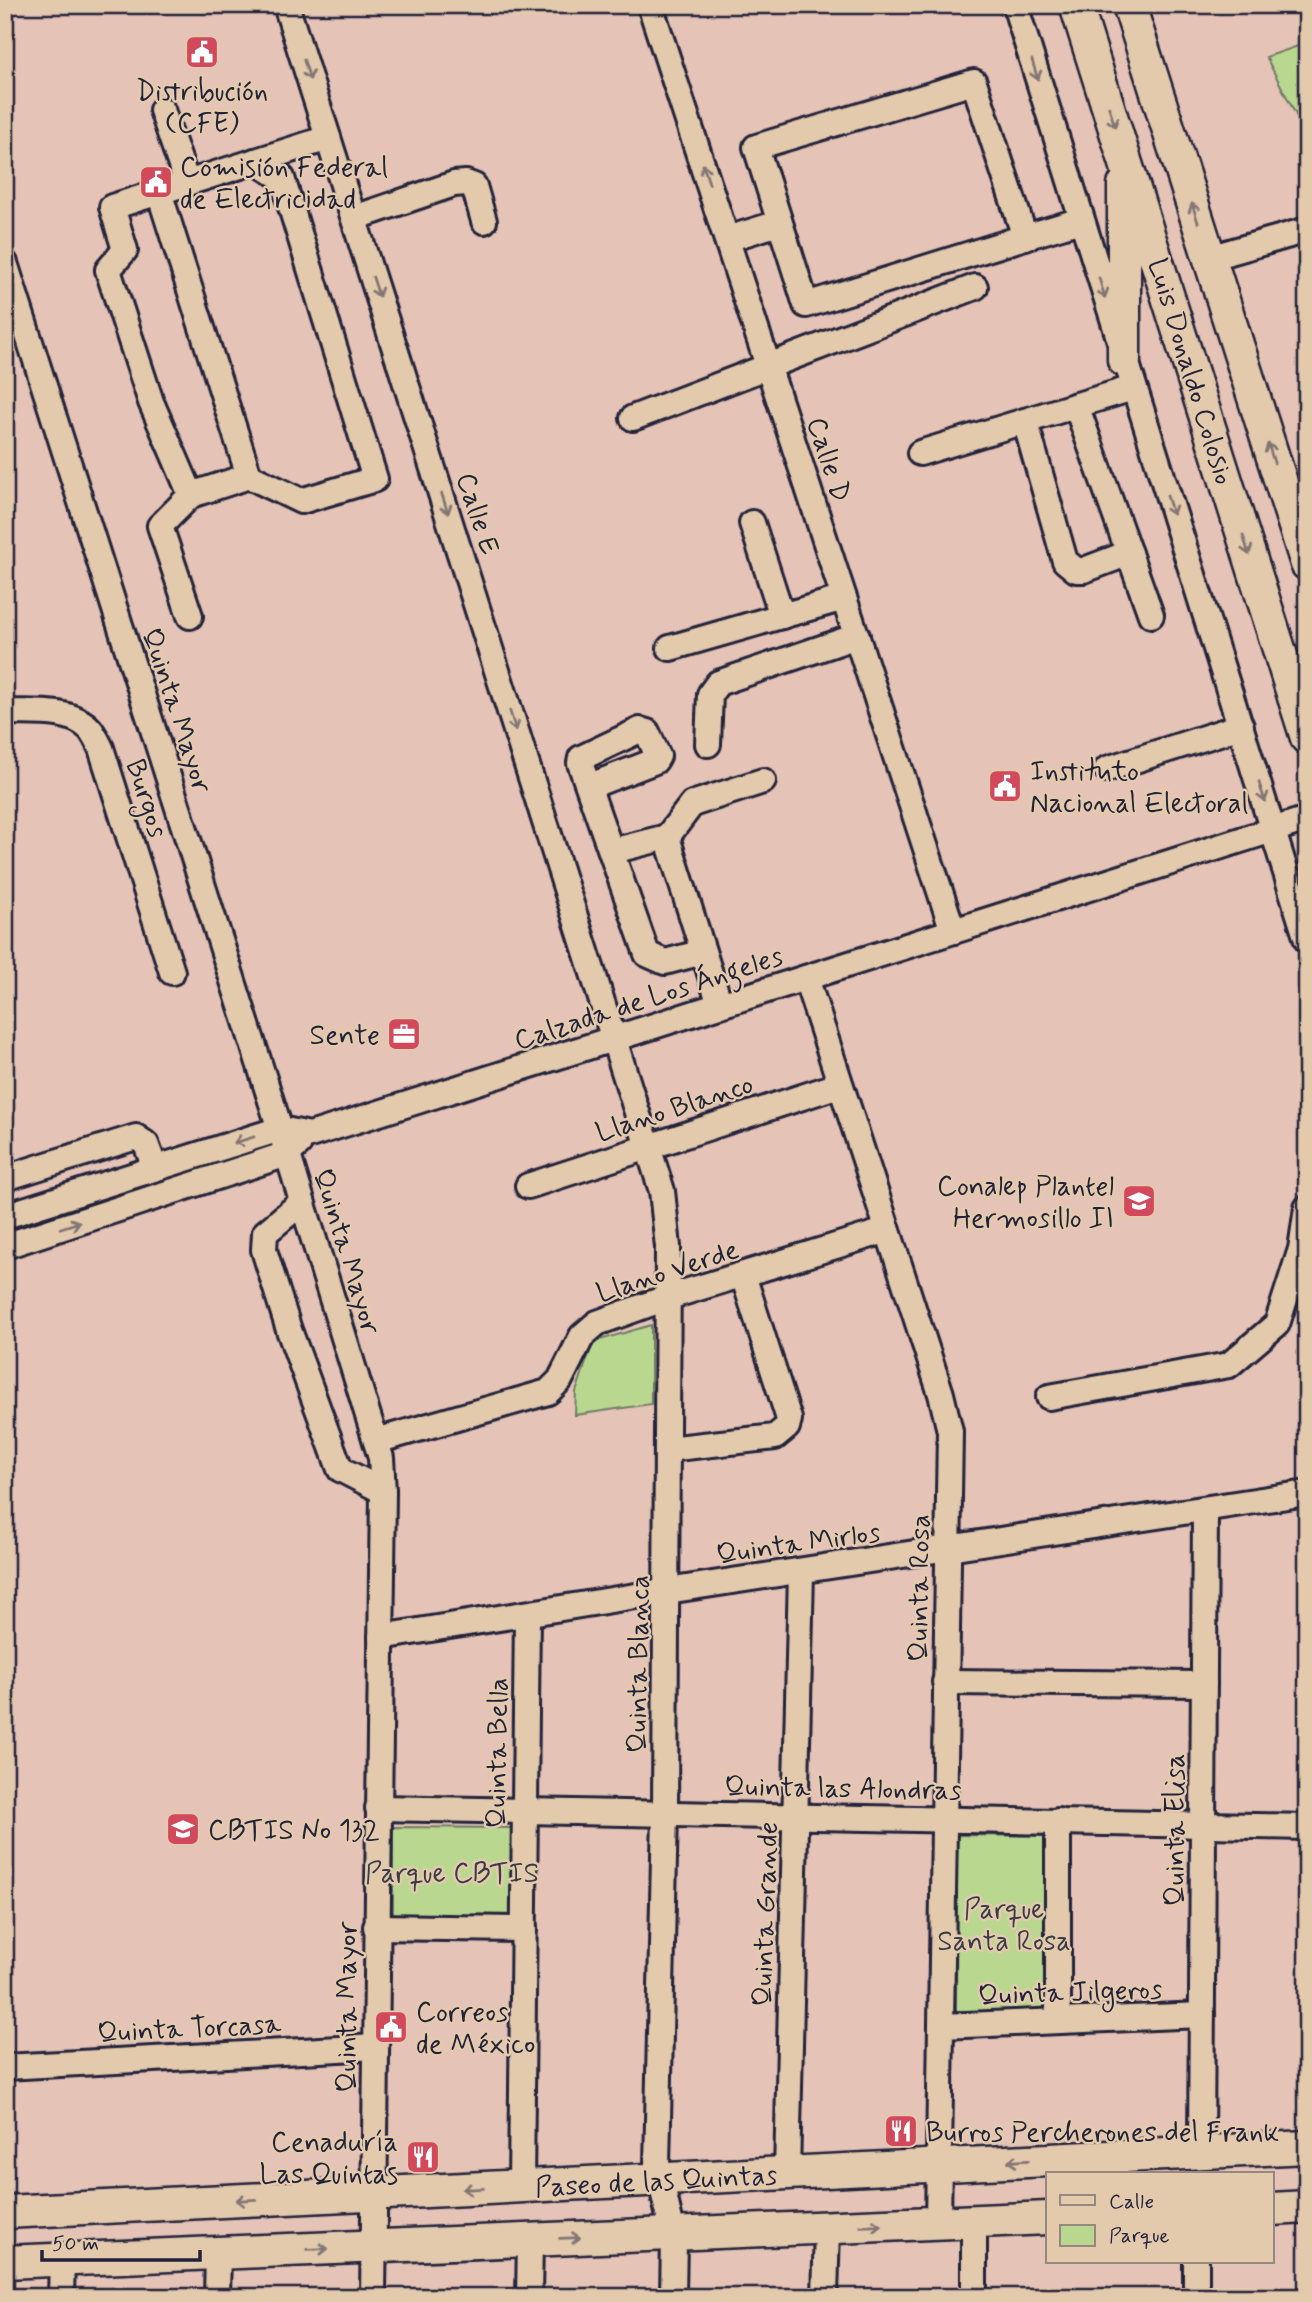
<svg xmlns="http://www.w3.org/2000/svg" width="1312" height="2302" viewBox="0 0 1312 2302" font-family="Mynerve,sans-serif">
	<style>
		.green { fill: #bad790; stroke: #6e7c66; stroke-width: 2 }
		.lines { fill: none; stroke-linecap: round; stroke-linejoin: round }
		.minor-casing { stroke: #22223b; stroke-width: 30 }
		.major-casing { stroke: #22223b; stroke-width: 37 }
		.minor { stroke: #e4caac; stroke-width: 24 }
		.major { stroke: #e4caac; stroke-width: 32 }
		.oneway { stroke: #837674 }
		.labels { text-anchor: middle; stroke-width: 5; stroke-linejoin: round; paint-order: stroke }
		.poi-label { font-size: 28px; fill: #22223b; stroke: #e4caac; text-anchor: start }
		.street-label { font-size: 28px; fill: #22223b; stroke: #e4caac }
		.park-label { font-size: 28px; fill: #393d48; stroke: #e4caac }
	</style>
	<rect width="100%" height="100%" fill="#e5c3b6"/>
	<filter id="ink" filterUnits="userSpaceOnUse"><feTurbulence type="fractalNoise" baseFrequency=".0143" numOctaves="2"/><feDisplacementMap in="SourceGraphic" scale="14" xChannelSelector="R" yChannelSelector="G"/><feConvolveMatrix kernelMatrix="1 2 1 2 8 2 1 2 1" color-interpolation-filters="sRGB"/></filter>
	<g filter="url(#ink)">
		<!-- green -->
		<g class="green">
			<polygon points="1307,43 1307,136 1266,57"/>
			<polygon points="651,1325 651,1404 575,1415 576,1392 593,1342"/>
			<polygon points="393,1827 512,1828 511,1916 393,1916"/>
			<polygon points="957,1835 1053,1836 1052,2012 956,2011"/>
		</g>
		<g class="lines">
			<!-- minor casing -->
			<g class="minor-casing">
				<g id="minor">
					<polyline points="286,5 662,1191 668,1247 665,1813 657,2165 674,2238 673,2297"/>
					<polyline points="650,5 953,931"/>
					<polyline points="1015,5 1307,940"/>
					<polygon points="974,82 1025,237 806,305 756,147"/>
					<polyline points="162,110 187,183"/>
					<polyline points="159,192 249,476 191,495 160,526 190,616"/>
					<polyline points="354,218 454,184 466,183 474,186 484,221"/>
					<polyline points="1025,237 1081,220"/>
					<polyline points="727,239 779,223"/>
					<polyline points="1209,258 1307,230"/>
					<polyline points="5,263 280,1129 381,1458 383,1491 373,2297"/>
					<polyline points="1076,405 1151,615"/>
					<polyline points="633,418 975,287"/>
					<polyline points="1025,421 1065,561 1076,570 1084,570 1129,553"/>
					<polyline points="920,453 1133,388"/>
					<polyline points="249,476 301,501 375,479 282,178 255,161"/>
					<polyline points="191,495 151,402 108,270 125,250 112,207 328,138"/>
					<polyline points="752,523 782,616"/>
					<polyline points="670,648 844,598"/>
					<path d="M5,712C32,713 70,708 90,729C94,734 98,742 101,748L172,972"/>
					<polyline points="708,744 710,694 718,683 857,636"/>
					<polyline points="1107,769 1241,726"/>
					<polyline points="590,786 655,761 658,756 647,732 640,730 581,758 580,763 647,954 665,962 703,952"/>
					<polyline points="612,851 667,837"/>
					<polyline points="806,978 941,1394 950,1431 938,2223"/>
					<polyline points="720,1005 667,837 692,804 763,781"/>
					<polyline points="5,1178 136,1137 146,1144 155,1168"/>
					<polyline points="528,1186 839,1085"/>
					<polyline points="302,1202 265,1233 264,1250 289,1330 340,1469 383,1491"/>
					<polyline points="5,1216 280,1129 310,1135 1307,819"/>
					<polyline points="5,1246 287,1154 299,1144"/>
					<polyline points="1049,1397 1229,1365 1277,1324 1301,1249 1307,1208"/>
					<polyline points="376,1441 548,1392 560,1380 582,1336 597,1323 669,1297 888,1230"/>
					<polyline points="667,1449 775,1437 787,1427 789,1419 743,1275"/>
					<polyline points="381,1637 667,1591 1307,1493"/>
					<polyline points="945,1682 1204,1684"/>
					<polyline points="378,1808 1307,1827"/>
					<polyline points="376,1927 524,1929"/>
					<polyline points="1058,2021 1058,1821"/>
					<polyline points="941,2026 1202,2015"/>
					<polyline points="5,2067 376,2047"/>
					<polyline points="1201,2152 1205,1509"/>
					<polyline points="787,2173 801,1572"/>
					<polyline points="521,2186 527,1614"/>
					<polyline points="61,2297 62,2259"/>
					<polyline points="217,2297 218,2253"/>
					<polyline points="529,2297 530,2240"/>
					<polyline points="825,2297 827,2228"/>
					<polyline points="974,2297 974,2221"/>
					<polyline points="1196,2297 1196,2262"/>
				</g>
			</g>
			<!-- major casing -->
			<g class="major-casing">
				<g id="major">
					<polyline points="1076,5 1307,738"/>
					<polyline points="1129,5 1307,564"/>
					<polyline points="1124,185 1124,360"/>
					<polyline points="1272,2209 1307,2207"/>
					<polyline points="5,2212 1307,2147"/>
					<polyline points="5,2262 1048,2218"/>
				</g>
			</g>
			<!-- minor -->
			<use href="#minor" class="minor"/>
			<!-- major -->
			<use href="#major" class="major"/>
		</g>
		<!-- one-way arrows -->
		<defs><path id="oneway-shaft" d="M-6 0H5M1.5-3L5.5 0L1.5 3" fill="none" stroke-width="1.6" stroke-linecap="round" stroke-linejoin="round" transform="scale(1.75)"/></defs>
		<g class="oneway">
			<use href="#oneway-shaft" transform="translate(307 70) rotate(72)"/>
			<use href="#oneway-shaft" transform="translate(1035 70) rotate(73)"/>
			<use href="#oneway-shaft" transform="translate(1112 117) rotate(72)"/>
			<use href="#oneway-shaft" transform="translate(706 174) rotate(-108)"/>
			<use href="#oneway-shaft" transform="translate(1195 213) rotate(-108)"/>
			<use href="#oneway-shaft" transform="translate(376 287) rotate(72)"/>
			<use href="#oneway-shaft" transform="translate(1102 288) rotate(73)"/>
			<use href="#oneway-shaft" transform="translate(1271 453) rotate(-108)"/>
			<use href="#oneway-shaft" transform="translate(445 504) rotate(72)"/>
			<use href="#oneway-shaft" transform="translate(1170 505) rotate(72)"/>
			<use href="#oneway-shaft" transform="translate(1246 545) rotate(73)"/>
			<use href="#oneway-shaft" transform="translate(513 721) rotate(72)"/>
			<use href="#oneway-shaft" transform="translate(1262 792) rotate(72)"/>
			<use href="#oneway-shaft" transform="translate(244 1140) rotate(163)"/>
			<use href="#oneway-shaft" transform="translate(70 1225) rotate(-18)"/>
			<use href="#oneway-shaft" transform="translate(1018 2161) rotate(177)"/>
			<use href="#oneway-shaft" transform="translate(473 2189) rotate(177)"/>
			<use href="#oneway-shaft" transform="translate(246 2200) rotate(177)"/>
			<use href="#oneway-shaft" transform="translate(871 2226) rotate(-2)"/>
			<use href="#oneway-shaft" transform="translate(570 2238) rotate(-2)"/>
			<use href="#oneway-shaft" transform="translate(318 2249) rotate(-2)"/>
		</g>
	</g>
	<!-- icons -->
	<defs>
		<g id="civic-square" transform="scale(1.75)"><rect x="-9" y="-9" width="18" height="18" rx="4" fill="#d1495b" stroke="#e4caac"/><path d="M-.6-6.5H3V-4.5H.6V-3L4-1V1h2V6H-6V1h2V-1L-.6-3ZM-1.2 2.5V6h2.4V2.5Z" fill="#fff"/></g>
		<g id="office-square" transform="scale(1.75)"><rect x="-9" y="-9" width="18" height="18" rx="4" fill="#d1495b" stroke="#e4caac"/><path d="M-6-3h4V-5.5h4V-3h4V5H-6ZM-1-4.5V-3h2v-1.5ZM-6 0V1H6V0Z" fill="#fff"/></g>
		<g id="school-square" transform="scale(1.75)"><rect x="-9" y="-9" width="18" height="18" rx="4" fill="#d1495b" stroke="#e4caac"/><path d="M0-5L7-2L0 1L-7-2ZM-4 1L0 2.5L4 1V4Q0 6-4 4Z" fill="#fff"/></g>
		<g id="restaurant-square" transform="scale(1.75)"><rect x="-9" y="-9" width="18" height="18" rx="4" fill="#d1495b" stroke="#e4caac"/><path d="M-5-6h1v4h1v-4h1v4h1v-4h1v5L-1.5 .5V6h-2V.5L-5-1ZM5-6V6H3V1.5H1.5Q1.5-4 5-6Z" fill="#fff"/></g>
	</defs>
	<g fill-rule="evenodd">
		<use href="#civic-square" x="202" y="52"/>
		<use href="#civic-square" x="156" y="182"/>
		<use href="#civic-square" x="1005" y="786"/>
		<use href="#office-square" x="404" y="1034"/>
		<use href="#school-square" x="1139" y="1201"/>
		<use href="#school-square" x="183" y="1829"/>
		<use href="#civic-square" x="391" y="2027"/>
		<use href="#restaurant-square" x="901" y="2131"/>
		<use href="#restaurant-square" x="423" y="2157"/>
	</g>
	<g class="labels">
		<!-- poi labels -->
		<g class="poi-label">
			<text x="202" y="100" text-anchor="middle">Distribución<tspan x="202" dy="32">(CFE)</tspan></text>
			<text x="180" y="176">Comisión Federal<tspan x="180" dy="32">de Electricidad</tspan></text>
			<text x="1030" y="780">Instituto<tspan x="1030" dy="32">Nacional Electoral</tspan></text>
			<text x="380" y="1044" text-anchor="end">Sente</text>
			<text x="1114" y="1195" text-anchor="end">Conalep Plantel<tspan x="1114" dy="32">Hermosillo II</tspan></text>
			<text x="208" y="1839">CBTIS No 132</text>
			<text x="416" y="2021">Correos<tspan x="416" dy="32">de México</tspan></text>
			<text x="926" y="2141">Burros Percherones del Frank</text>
			<text x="398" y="2151" text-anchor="end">Cenaduría<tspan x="398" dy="32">Las Quintas</tspan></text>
		</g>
		<!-- street labels -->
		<g class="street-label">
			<text transform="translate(1192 371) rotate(73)" y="10">Luis Donaldo Colosio</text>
			<text transform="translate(830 459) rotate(72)" y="10">Calle D</text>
			<text transform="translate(479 513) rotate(72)" y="10">Calle E</text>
			<text transform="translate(178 710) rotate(72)" y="10">Quinta Mayor</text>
			<text transform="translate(148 798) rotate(72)" y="10">Burgos</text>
			<text transform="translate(648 997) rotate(-18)" y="10">Calzada de Los Ángeles</text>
			<text transform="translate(674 1107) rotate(-18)" y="10">Llano Blanco</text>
			<text transform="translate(348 1251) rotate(73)" y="10">Quinta Mayor</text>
			<text transform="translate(667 1270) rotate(-18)" y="10">Llano Verde</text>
			<text transform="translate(798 1542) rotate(-8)" y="10">Quinta Mirlos</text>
			<text transform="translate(918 1588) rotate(-89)" y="10">Quinta Rosa</text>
			<text transform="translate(637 1664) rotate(-89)" y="10">Quinta Blanca</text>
			<text transform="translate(496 1753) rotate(-89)" y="10">Quinta Bella</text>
			<text transform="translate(843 1787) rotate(1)" y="10">Quinta las Alondras</text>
			<text transform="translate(1174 1830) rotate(-90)" y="10">Quinta Elisa</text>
			<text transform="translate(764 1914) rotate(-88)" y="10">Quinta Grande</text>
			<text transform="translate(1070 1991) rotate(-2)" y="10">Quinta Jilgeros</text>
			<text transform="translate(346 2007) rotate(-90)" y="10">Quinta Mayor</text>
			<text transform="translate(189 2027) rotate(-3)" y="10">Quinta Torcasa</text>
			<text transform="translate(656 2180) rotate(-3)" y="10">Paseo de las Quintas</text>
		</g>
		<!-- park labels -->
		<g class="park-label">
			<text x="452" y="1882">Parque CBTIS</text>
			<text x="1004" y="1918">Parque<tspan x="1004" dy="32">Santa Rosa</tspan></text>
		</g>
	</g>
	<!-- margin -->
	<rect width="1312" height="2302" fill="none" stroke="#e4caac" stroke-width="28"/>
	<rect x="14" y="14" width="1284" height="2274" fill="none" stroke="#22223b" stroke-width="2.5" filter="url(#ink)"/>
	<!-- legend -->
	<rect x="1046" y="2172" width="228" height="91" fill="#e4caac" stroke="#96877f" stroke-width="2"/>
	<rect x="1060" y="2195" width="35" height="10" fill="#e4caac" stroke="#96877f" stroke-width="2"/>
	<text x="1109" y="2208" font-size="21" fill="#22223b">Calle</text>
	<rect x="1060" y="2225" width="35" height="21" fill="#bad790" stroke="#96877f" stroke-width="2"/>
	<text x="1109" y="2242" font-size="21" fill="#22223b">Parque</text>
	<!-- scale -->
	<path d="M42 2250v10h158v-10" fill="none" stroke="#22223b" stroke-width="3.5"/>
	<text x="52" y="2250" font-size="21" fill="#22223b" stroke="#e4caac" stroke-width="5" paint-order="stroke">50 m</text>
</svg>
